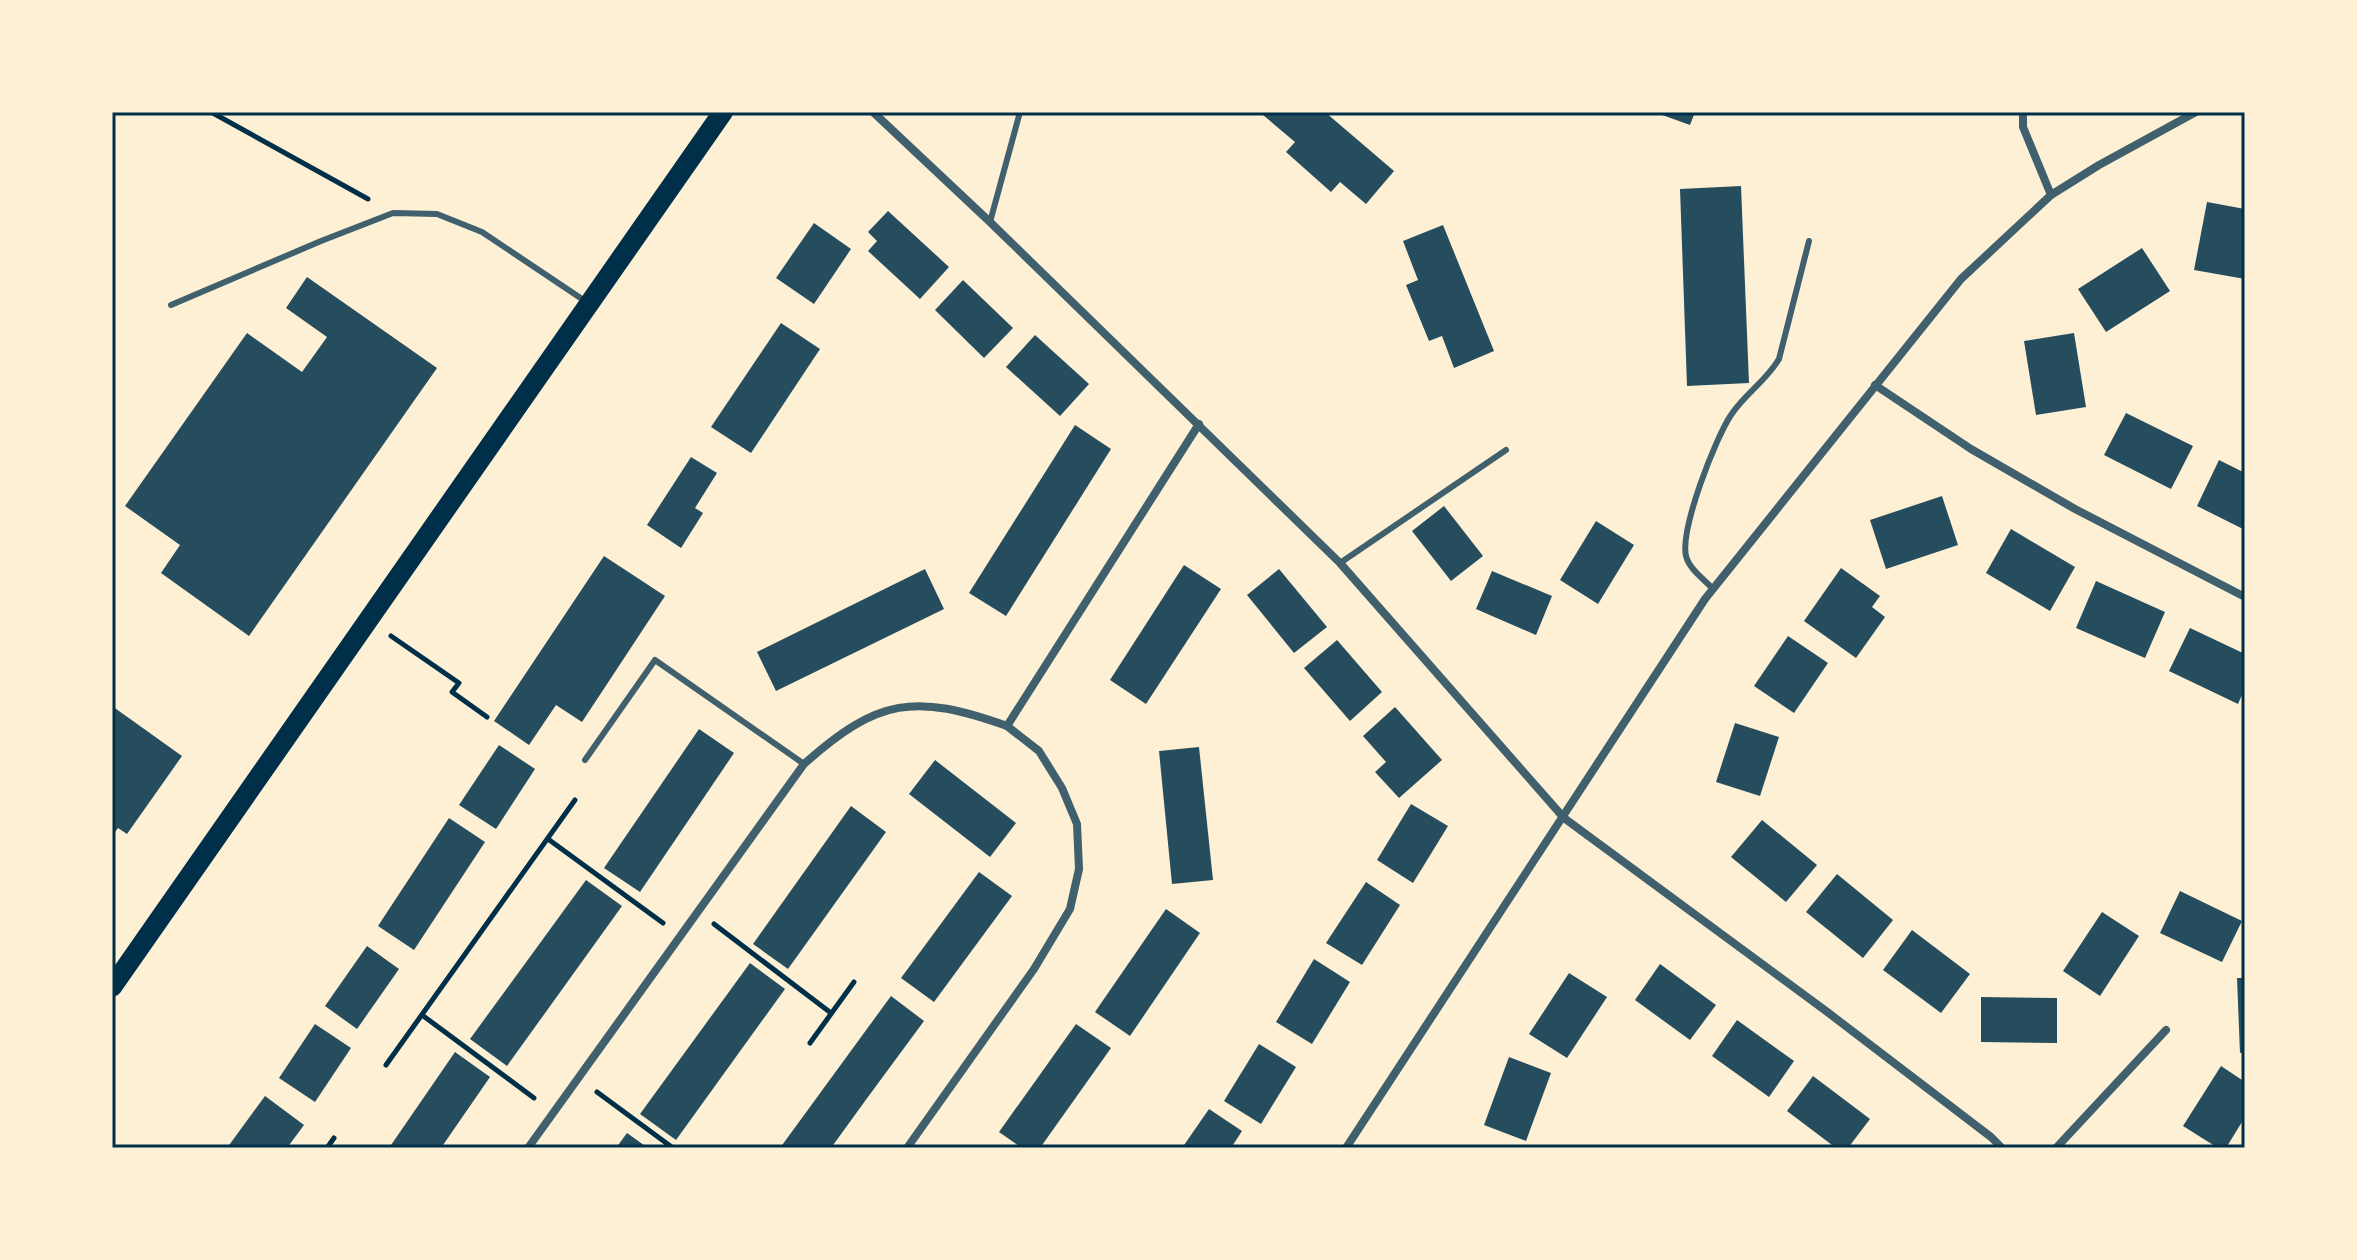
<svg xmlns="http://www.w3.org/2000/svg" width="2357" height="1260" viewBox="0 0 2357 1260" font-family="Figtree,sans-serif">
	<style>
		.building { fill: #264d5e }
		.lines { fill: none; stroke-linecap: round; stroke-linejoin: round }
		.path { stroke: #003049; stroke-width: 5 }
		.service { stroke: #3f606c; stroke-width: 6 }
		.minor { stroke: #3f606c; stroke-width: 8 }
		.primary { stroke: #003049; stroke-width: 20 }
		.neatline { fill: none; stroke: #003049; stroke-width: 3 }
	</style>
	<rect width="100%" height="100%" fill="#fdf0d5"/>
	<!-- building -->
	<g class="building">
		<polygon points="1265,112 1325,112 1394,171 1366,204 1340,182 1331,192 1286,152 1295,142 1263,115"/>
		<polygon points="1654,112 1695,112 1690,125"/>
		<polygon points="1741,186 1749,383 1687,386 1680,189"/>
		<polygon points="2207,202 2245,209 2245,279 2194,270"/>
		<polygon points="888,211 949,267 920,299 868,251 877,241 868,232"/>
		<polygon points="814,223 851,249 814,304 776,278"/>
		<polygon points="1443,225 1494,351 1454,368 1442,336 1429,341 1406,285 1418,280 1403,241"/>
		<polygon points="2142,248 2170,291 2106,332 2078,289"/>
		<polygon points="307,277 437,368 249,636 161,573 180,545 125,506 247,333 302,372 327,337 286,308"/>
		<polygon points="963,280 1013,328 984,358 935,310"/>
		<polygon points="781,323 820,349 751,453 711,427"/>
		<polygon points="2074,333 2086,407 2036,415 2024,341"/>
		<polygon points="1035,335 1089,384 1060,416 1006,367"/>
		<polygon points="2126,413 2193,446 2171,489 2104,455"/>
		<polygon points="1075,425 1111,449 1006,616 969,593"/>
		<polygon points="691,457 717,473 695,508 703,513 681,548 647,525"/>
		<polygon points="2219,460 2245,473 2245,530 2197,506"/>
		<polygon points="1942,496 1958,545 1886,569 1870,520"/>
		<polygon points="1444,506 1483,556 1451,581 1412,531"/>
		<polygon points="1596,521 1634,545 1598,604 1560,580"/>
		<polygon points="2011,529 2075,567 2050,611 1986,573"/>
		<polygon points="604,556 665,596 582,722 556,705 529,745 494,721"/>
		<polygon points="1184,565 1221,589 1146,704 1110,680"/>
		<polygon points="1841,568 1880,596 1872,607 1885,617 1856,658 1804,621"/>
		<polygon points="925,569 944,609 776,691 757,652"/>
		<polygon points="1279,569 1327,627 1294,653 1247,595"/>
		<polygon points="1492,571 1552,596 1536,635 1476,609"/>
		<polygon points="2096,581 2165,612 2145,658 2076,628"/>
		<polygon points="2190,628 2245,654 2245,688 2238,704 2169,671"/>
		<polygon points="1788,636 1828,663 1794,713 1754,686"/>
		<polygon points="1337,640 1382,692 1350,721 1304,668"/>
		<polygon points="112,706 182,756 127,834 118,828 112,836"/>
		<polygon points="1395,707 1442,760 1399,798 1375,772 1386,762 1363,736"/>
		<polygon points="1735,723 1779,737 1760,796 1716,782"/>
		<polygon points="699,729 734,753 640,892 604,868"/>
		<polygon points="499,745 535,769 496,829 459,805"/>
		<polygon points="1199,747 1213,880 1172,884 1159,751"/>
		<polygon points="935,760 1016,823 990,857 909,794"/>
		<polygon points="1411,804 1448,826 1413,883 1377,860"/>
		<polygon points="851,806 886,832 788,969 753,944"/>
		<polygon points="449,818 485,842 414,950 378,926"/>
		<polygon points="1762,820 1817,865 1786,902 1731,857"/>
		<polygon points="979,872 1012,896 934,1002 901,978"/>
		<polygon points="1837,874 1893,920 1863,958 1806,912"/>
		<polygon points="586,880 622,906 507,1066 470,1039"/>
		<polygon points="1366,882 1400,905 1362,965 1326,943"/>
		<polygon points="2180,891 2242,921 2222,962 2160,933"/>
		<polygon points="1166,909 1200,933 1130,1036 1095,1012"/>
		<polygon points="2102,912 2139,936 2100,996 2063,971"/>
		<polygon points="1912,930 1970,974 1941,1013 1883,970"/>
		<polygon points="367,946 399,969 357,1029 325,1006"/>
		<polygon points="1314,959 1350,982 1312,1044 1276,1022"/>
		<polygon points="750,963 785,989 676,1140 640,1114"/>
		<polygon points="1660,964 1716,1005 1690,1040 1635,1000"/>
		<polygon points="1569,973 1607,997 1567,1058 1529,1034"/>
		<polygon points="2237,978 2245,978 2245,1052 2240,1053"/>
		<polygon points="891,996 924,1021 865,1101 831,1148 780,1148"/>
		<polygon points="1981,997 2057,998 2057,1043 1981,1042"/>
		<polygon points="1737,1020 1794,1061 1769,1097 1712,1056"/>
		<polygon points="315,1024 351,1048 315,1102 279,1078"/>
		<polygon points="1076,1024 1111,1048 1040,1148 1022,1148 999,1132"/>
		<polygon points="1259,1044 1296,1067 1261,1124 1224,1101"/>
		<polygon points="455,1052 490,1077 452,1132 441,1148 389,1148"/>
		<polygon points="1509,1057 1551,1073 1526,1141 1484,1125"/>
		<polygon points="2221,1066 2245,1082 2245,1117 2226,1148 2218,1148 2183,1126"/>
		<polygon points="1813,1076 1870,1119 1848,1148 1836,1148 1787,1111"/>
		<polygon points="265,1096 304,1125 287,1148 227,1148"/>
		<polygon points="1209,1109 1242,1131 1231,1148 1182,1148"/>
		<polygon points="627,1133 648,1148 616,1148"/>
	</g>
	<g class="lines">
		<!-- path -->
		<g class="path">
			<polyline points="211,112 368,199"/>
			<polyline points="391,636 459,683 452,692 487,717"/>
			<polyline points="548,839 663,923"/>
			<polyline points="714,924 831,1013"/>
			<polyline points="422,1015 534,1098"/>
			<polyline points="810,1043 854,982"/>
			<polyline points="386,1065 575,800"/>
			<polyline points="597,1092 673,1148"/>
			<polyline points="327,1148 334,1138"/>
		</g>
		<!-- service -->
		<g class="service">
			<polyline points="990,222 1020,112"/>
			<polyline points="171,305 321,241 393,213 437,214 482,232 585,301"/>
			<polyline points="1340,563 1506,450"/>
			<path d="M1713,589C1704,579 1689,569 1686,556C1680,529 1715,439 1731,415C1745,394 1766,381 1779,359L1809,241"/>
			<polyline points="585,760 655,660 804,764"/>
		</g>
		<!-- minor -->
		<g class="minor">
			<polyline points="873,112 990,222 1340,563 1564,818 1826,1011 1991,1137 2002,1148"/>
			<polyline points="2023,112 2023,127 2051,195"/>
			<polyline points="1875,385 1971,449 2075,509 2245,597"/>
			<path d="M528,1148L804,764C878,698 915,693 1007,726L1199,424"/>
			<polyline points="907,1148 1034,969 1070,909 1079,869 1077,824 1062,788 1039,751 1007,726"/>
			<polyline points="1346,1148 1705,599 1961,279 2051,195 2099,165 2196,112"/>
			<polyline points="2056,1148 2166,1030"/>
		</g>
		<!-- primary -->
		<polyline class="primary" points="112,987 723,112"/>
	</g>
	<!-- border -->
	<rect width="2357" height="1260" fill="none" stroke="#fdf0d5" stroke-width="228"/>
	<rect x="114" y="114" width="2129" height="1032" class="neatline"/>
</svg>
